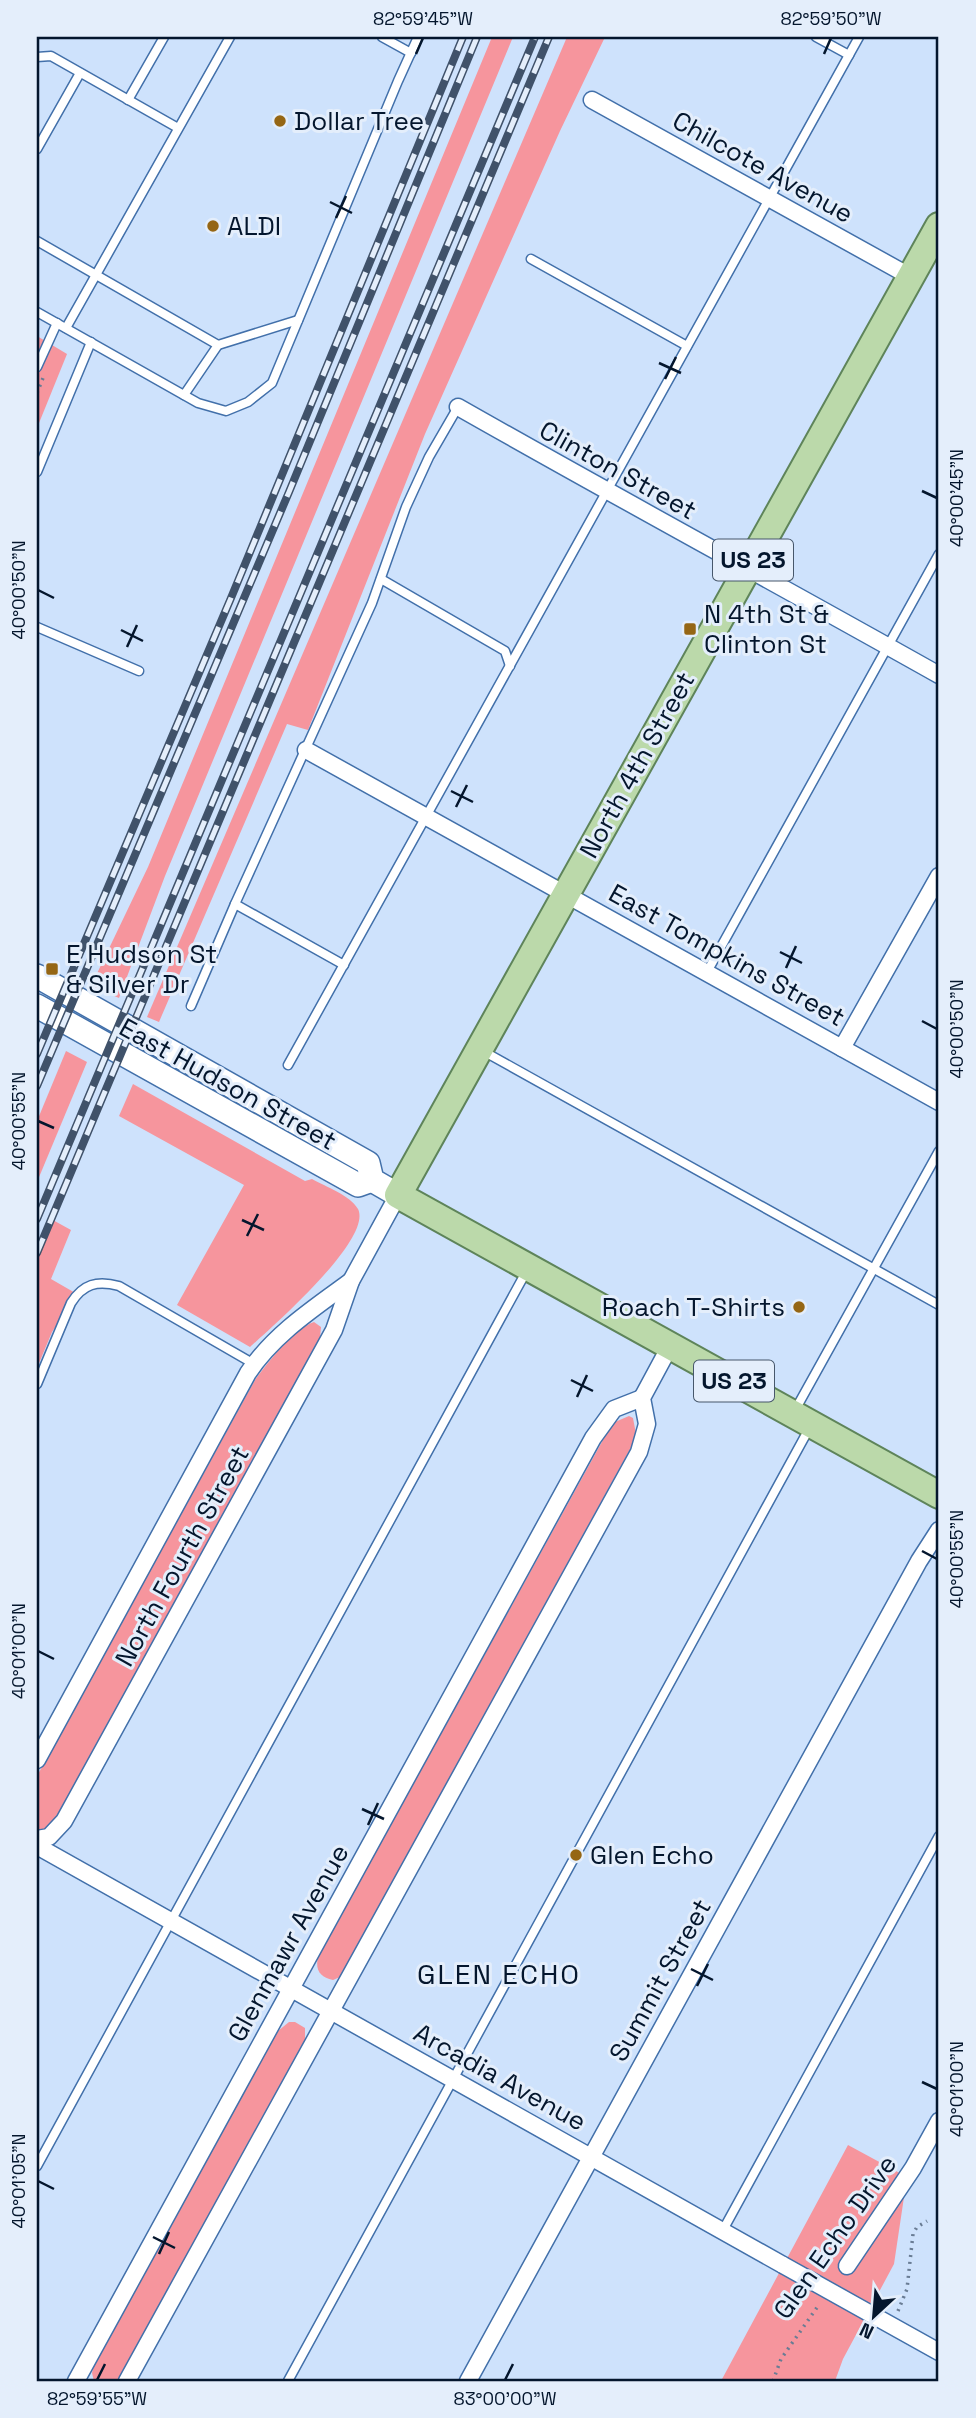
<svg xmlns="http://www.w3.org/2000/svg" width="976" height="2418" viewBox="0 0 976 2418" font-family="'Space Grotesk',sans-serif">
	<style>
		.green { fill: #f6959d }
		.lines { fill: none; stroke-linecap: round; stroke-linejoin: round }
		.service-casing { stroke: #4270aa; stroke-width: 11 }
		.minor-casing { stroke: #4270aa; stroke-width: 19 }
		.secondary-casing { stroke: #4270aa; stroke-width: 26 }
		.primary-casing { stroke: #5e845a; stroke-width: 30 }
		.path { stroke: #697c94; stroke-width: 3.5; stroke-dasharray: 2 5; stroke-linecap: butt }
		.service { stroke: #fff; stroke-width: 8 }
		.minor { stroke: #fff; stroke-width: 16 }
		.secondary { stroke: #fff; stroke-width: 23 }
		.primary { stroke: #bbd9aa; stroke-width: 26 }
		.rail-casing { stroke: #40526a; stroke-width: 8 }
		.rail { stroke: #e4eefb; stroke-width: 5; stroke-dasharray: 16; stroke-linecap: butt }
		.minor-bridge-casing { stroke: #4270aa; stroke-width: 19; stroke-linecap: butt }
		.minor-bridge { stroke: #fff; stroke-width: 16 }
		.ticks { fill: none; stroke: #04162d; stroke-width: 2.5 }
		.poi-dot { fill: #956614; stroke: #e4eefb; stroke-width: 2.5 }
		.labels { text-anchor: middle; stroke-width: 6; stroke-linejoin: round; paint-order: stroke }
		.shield { fill: #e4eefb; stroke: #47576b; stroke-width: 2 }
		.shield-label { font-size: 24px; font-weight: bold; fill: #04162d }
		.poi-label { font-size: 26px; fill: #04162d; stroke: #e4eefb; text-anchor: start }
		.street-label { font-size: 26px; fill: #04162d; stroke: #e4eefb }
		.neighbourhood-label { font-size: 28px; letter-spacing: 2px; fill: #04162d; stroke: #e4eefb }
		.neatline { fill: none; stroke: #04162d; stroke-width: 2.5 }
		.ticks-label { font-size: 18px; text-anchor: middle; fill: #04162d }
	</style>
	<rect width="100%" height="100%" fill="#cee2fc"/>
	<!-- green -->
	<g class="green">
		<polygon points="492,37 513,37 165,876 119,998 91,986 148,867"/>
		<polygon points="567,37 605,37 560,131 425,434 308,730 287,724 159,1022 147,1017"/>
		<polygon points="37,336 67,354 37,428"/>
		<polygon points="66,1051 87,1062 37,1182 37,1121"/>
		<path d="M133,1084L305,1181L312,1179C326,1187 350,1195 358,1209C373,1239 271,1328 250,1347L177,1305L244,1185L119,1116Z"/>
		<polygon points="51,1219 71,1230 51,1279 77,1294 52,1332 37,1368 37,1256"/>
		<path d="M314,1322L321,1327L320,1338L53,1825L46,1830L37,1832V1776L255,1380C267,1363 294,1329 314,1322Z"/>
		<path d="M629,1416L633,1418L636,1434L634,1442L340,1977L333,1980C320,1977 315,1970 318,1957L609,1429L615,1422Z"/>
		<polygon points="289,2022 295,2022 305,2028 305,2042 119,2380 94,2381 92,2373 94,2365 278,2031"/>
		<polygon points="848,2145 907,2177 894,2264 843,2359 835,2381 721,2381"/>
	</g>
	<g class="lines">
		<!-- service casing -->
		<g class="service-casing">
			<g id="service">
				<polyline points="382,37 411,53"/>
				<polyline points="816,37 849,55"/>
				<polyline points="37,57 51,56 178,128"/>
				<polyline points="128,100 164,37"/>
				<polyline points="37,149 80,73"/>
				<polyline points="37,241 218,345"/>
				<polyline points="531,259 687,346"/>
				<polyline points="37,312 198,403 226,411 248,402 272,383 398,81 418,37"/>
				<polyline points="66,328 230,37"/>
				<polyline points="37,367 57,323"/>
				<polyline points="184,395 218,345 298,320"/>
				<polyline points="37,472 91,342"/>
				<polyline points="381,579 505,651 510,666"/>
				<polyline points="37,627 139,671"/>
				<polyline points="344,965 235,904 372,603 406,507 429,457 458,407"/>
				<polyline points="707,972 939,554"/>
				<polyline points="191,1006 235,904"/>
				<polyline points="483,1051 939,1305"/>
				<polyline points="288,1065 859,37"/>
				<path d="M37,1384L71,1303C83,1284 97,1280 119,1286L254,1364"/>
				<polyline points="794,1412 939,1151"/>
				<polyline points="37,2166 526,1272"/>
				<polyline points="723,2230 939,1836"/>
				<polyline points="288,2381 810,1427"/>
			</g>
		</g>
		<!-- minor casing -->
		<g class="minor-casing">
			<g id="minor">
				<polyline points="592,100 911,277"/>
				<path d="M458,407C618,498 779,585 939,675"/>
				<polyline points="306,750 939,1102"/>
				<polyline points="842,1048 939,876"/>
				<path d="M37,1760L248,1373C274,1334 314,1308 351,1281"/>
				<polyline points="37,1839 49,1837 64,1821 334,1330 351,1281 398,1195"/>
				<polyline points="37,1846 783,2265"/>
				<polyline points="847,2266 913,2168 939,2121"/>
				<polyline points="869,2313 939,2352"/>
				<polyline points="76,2381 593,1438 614,1409 642,1398"/>
				<polyline points="127,2381 639,1452 647,1424 642,1398 670,1346"/>
				<polyline points="468,2381 919,1561 939,1530"/>
			</g>
		</g>
		<!-- secondary casing -->
		<g class="secondary-casing">
			<g id="secondary">
				<polyline points="37,976 368,1163 372,1180 398,1195"/>
				<polyline points="37,1006 358,1185 372,1180"/>
			</g>
		</g>
		<!-- primary casing -->
		<g class="primary-casing">
			<polyline id="primary" points="939,226 398,1195 939,1495"/>
		</g>
		<!-- path -->
		<g class="path">
			<polyline points="37,393 43,378"/>
			<polyline points="898,2311 907,2289 913,2234 917,2227 927,2221"/>
			<polyline points="773,2381 781,2359 818,2306"/>
		</g>
		<!-- service -->
		<use href="#service" class="service"/>
		<!-- minor -->
		<use href="#minor" class="minor"/>
		<!-- secondary -->
		<use href="#secondary" class="secondary"/>
		<!-- primary -->
		<use href="#primary" class="primary"/>
		<!-- rail casing -->
		<g class="rail-casing">
			<g id="rail">
				<polyline points="37,1054 231,598 463,37"/>
				<polyline points="37,1086 289,492 477,37"/>
				<polyline points="37,1219 535,37"/>
				<polyline points="37,1253 549,37"/>
			</g>
		</g>
		<!-- rail -->
		<use href="#rail" class="rail"/>
		<!-- minor-bridge casing -->
		<g class="minor-bridge-casing">
			<polyline id="minor-bridge" points="783,2265 869,2313"/>
		</g>
		<!-- minor-bridge -->
		<use href="#minor-bridge" class="minor-bridge"/>
	</g>
	<!-- ticks -->
	<path class="ticks" d="M416,54L423,38M824,54L831,38M330,202L352,213M336,218L346,196M659,363L681,373M665,379L676,357M922,491L937,498M38,590L54,598M121,630L143,641M127,647L137,625M451,791L473,802M456,807L467,785M780,952L802,963M786,968L796,946M922,1021L937,1029M38,1121L54,1128M242,1220L264,1230M247,1236L258,1214M571,1380L593,1391M577,1397L587,1375M922,1551L937,1559M38,1651L54,1659M362,1809L384,1819M368,1825L378,1803M691,1969L713,1980M697,1986L708,1964M922,2082L937,2089M38,2181L54,2189M153,2237L175,2248M159,2254L169,2232M97,2380L105,2364M505,2380L513,2364"/>
	<!-- markers -->
	<g class="poi-dot">
		<circle cx="280" cy="121" r="7"/>
		<circle cx="213" cy="226" r="7"/>
		<rect x="683" y="622" width="14" height="14" rx="3.5"/>
		<rect x="45" y="962" width="14" height="14" rx="3.5"/>
		<circle cx="799" cy="1307" r="7"/>
		<circle cx="576" cy="1855" r="7"/>
	</g>
	<g class="labels">
		<!-- shield labels -->
		<g class="shield">
			<rect x="713" y="539.5" width="80" height="41" rx="5"/>
			<rect x="694" y="1360.5" width="80" height="41" rx="5"/>
		</g>
		<g class="shield-label">
			<text x="753" y="568">US 23</text>
			<text x="734" y="1389">US 23</text>
		</g>
		<!-- poi labels -->
		<g class="poi-label">
			<text x="294" y="130">Dollar Tree</text>
			<text x="227" y="235">ALDI</text>
			<text x="704" y="623">N 4th St &amp;<tspan x="704" dy="30">Clinton St</tspan></text>
			<text x="66" y="963">E Hudson St<tspan x="66" dy="30">&amp; Silver Dr</tspan></text>
			<text x="785" y="1316" text-anchor="end">Roach T-Shirts</text>
			<text x="590" y="1864">Glen Echo</text>
		</g>
		<!-- street labels -->
		<g class="street-label">
			<text transform="translate(763 167) rotate(29)" y="9">Chilcote Avenue</text>
			<text transform="translate(618 470) rotate(29)" y="9">Clinton Street</text>
			<text transform="translate(637 765) rotate(-61)" y="9">North 4th Street</text>
			<text transform="translate(727 955) rotate(29)" y="9">East Tompkins Street</text>
			<text transform="translate(228 1084) rotate(29)" y="9">East Hudson Street</text>
			<text transform="translate(182 1556) rotate(-61)" y="9">North Fourth Street</text>
			<text transform="translate(288 1943) rotate(-61)" y="9">Glenmawr Avenue</text>
			<text transform="translate(660 1980) rotate(-61)" y="9">Summit Street</text>
			<text transform="translate(500 2077) rotate(29)" y="9">Arcadia Avenue</text>
			<text transform="translate(835 2237) rotate(-55)" y="9">Glen Echo Drive</text>
		</g>
		<!-- neighbourhood labels -->
		<g class="neighbourhood-label">
			<text x="499" y="1984">GLEN ECHO</text>
		</g>
	</g>
	<!-- border -->
	<rect width="976" height="2418" fill="none" stroke="#e4eefb" stroke-width="77"/>
	<!-- north arrow -->
	<g transform="translate(874 2316) rotate(206)" stroke="#e4eefb" stroke-width="5" paint-order="stroke">
	<path d="M0-5L12 26L0 18L-12 26Z" fill="#04162d"/>
	<text y="-10" font-size="19" font-weight="bold" text-anchor="middle" fill="#04162d">N</text>
	</g>
	<rect x="38" y="38" width="899" height="2342" class="neatline"/>
	<g class="ticks-label">
		<text x="423" y="25">82°59'45"W</text>
		<text x="831" y="25">82°59'50"W</text>
		<text transform="translate(957 498) rotate(-90)" y="6">40°00'45"N</text>
		<text transform="translate(19 590) rotate(-90)" y="6">40°00'50"N</text>
		<text transform="translate(957 1029) rotate(-90)" y="6">40°00'50"N</text>
		<text transform="translate(19 1121) rotate(-90)" y="6">40°00'55"N</text>
		<text transform="translate(957 1559) rotate(-90)" y="6">40°00'55"N</text>
		<text transform="translate(19 1651) rotate(-90)" y="6">40°01'00"N</text>
		<text transform="translate(957 2089) rotate(-90)" y="6">40°01'00"N</text>
		<text transform="translate(19 2181) rotate(-90)" y="6">40°01'05"N</text>
		<text x="97" y="2405">82°59'55"W</text>
		<text x="505" y="2405">83°00'00"W</text>
	</g>
</svg>
